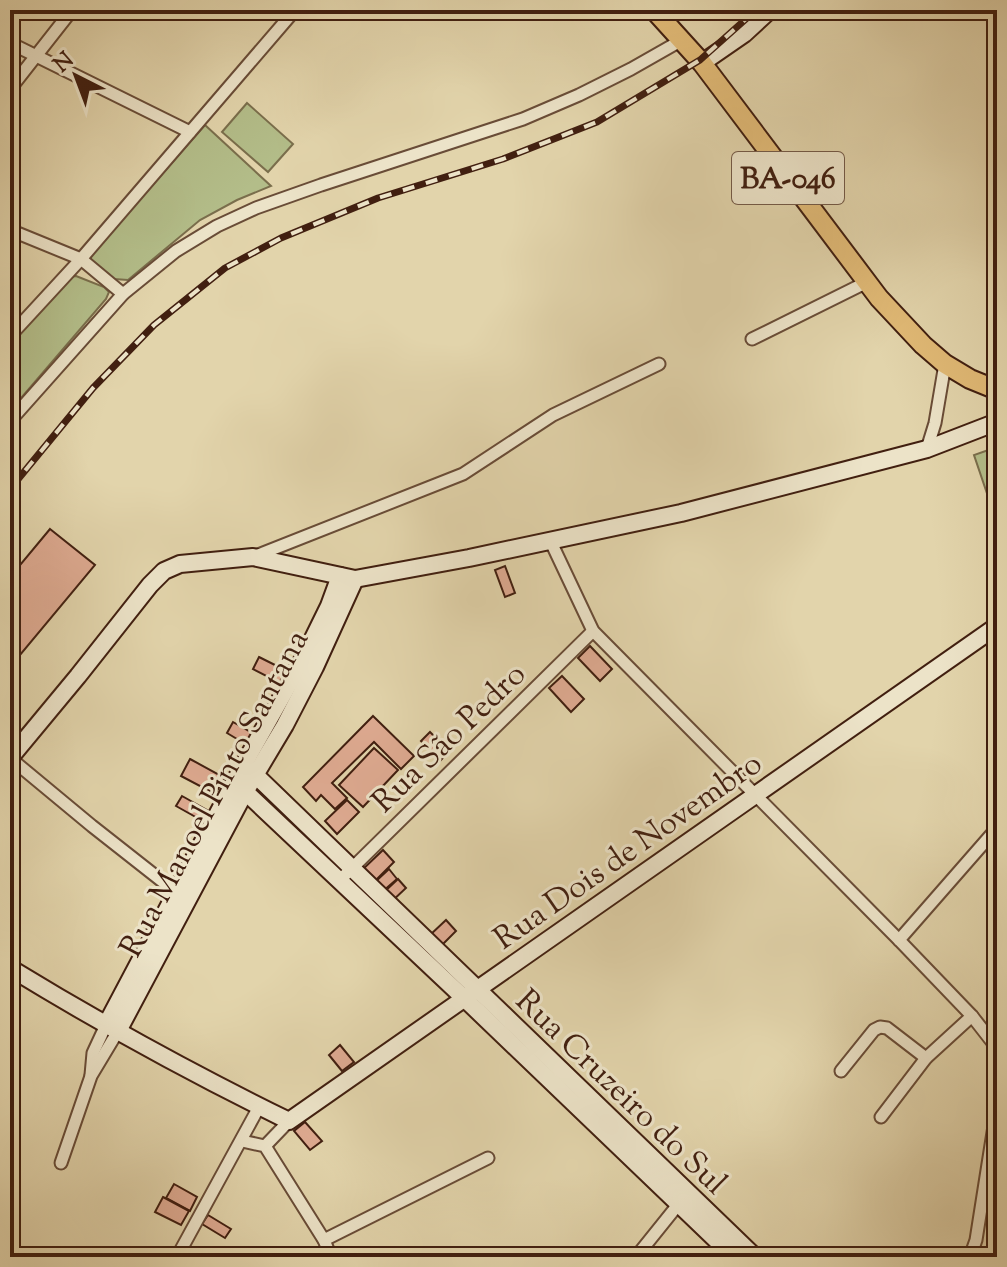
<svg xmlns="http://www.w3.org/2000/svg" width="1007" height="1267" viewBox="0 0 1007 1267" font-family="'Sorts Mill Goudy',serif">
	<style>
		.green { fill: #b3bd89; stroke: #7a6e4c; stroke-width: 2 }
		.building { fill: #deaa91; stroke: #411f10; stroke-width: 2 }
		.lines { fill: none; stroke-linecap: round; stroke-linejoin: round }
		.street-casing { stroke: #694c37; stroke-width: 15 }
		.secondary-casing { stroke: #411f10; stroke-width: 20 }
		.primary-casing { stroke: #411f10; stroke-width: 22 }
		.street { stroke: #ece3c8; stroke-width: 11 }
		.secondary { stroke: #ece3c8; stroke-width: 16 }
		.primary { stroke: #e1ba76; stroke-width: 18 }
		.rail-casing { stroke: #411f10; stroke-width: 7 }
		.rail { stroke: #ece3c8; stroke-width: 4; stroke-dasharray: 12; stroke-linecap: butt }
		.labels { text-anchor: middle; stroke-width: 6; stroke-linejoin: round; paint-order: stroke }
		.shield { fill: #ece3c8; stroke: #745a47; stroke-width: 2 }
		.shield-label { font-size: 30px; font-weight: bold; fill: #411f10 }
		.street-label { font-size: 32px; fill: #411f10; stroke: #ece3c8 }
	</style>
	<rect width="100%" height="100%" fill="#e2d4ab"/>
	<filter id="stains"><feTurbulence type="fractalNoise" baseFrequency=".0025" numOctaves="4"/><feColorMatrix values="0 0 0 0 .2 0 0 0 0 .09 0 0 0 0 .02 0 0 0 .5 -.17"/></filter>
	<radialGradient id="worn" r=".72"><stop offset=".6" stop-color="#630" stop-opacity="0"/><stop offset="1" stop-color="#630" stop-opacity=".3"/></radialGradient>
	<!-- green -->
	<g class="green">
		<polygon points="247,103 293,144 268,172 222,132"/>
		<polygon points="205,125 271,186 237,200 200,220 128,280 114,279 91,262 90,256"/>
		<polygon points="76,276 104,287 109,292 106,299 10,411 10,345 70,277"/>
		<polygon points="997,447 997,523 974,455"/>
	</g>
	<!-- building -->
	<g class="building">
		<polygon points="50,529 95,565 10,667 10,577"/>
		<polygon points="505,566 515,593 505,597 495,570"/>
		<polygon points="590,646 612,669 600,681 578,658"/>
		<polygon points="259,657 287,671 280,683 253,669"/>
		<polygon points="562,676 584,699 571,712 549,688"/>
		<polygon points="373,716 414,756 401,769 374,742 332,783 347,798 335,809 321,795 316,801 303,787"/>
		<polygon points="233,722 254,734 247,745 227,733"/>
		<polygon points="430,732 449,751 440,761 421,741"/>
		<polygon points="374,748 398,770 363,807 339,785"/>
		<polygon points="190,759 225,778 215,794 181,776"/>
		<polygon points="182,796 207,810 201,820 176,806"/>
		<polygon points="347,800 359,812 337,834 325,821"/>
		<polygon points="383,850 394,862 373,883 361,871"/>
		<polygon points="389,869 397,879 382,892 374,883"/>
		<polygon points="398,879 406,888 390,903 382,894"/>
		<polygon points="446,920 456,931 441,946 430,935"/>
		<polygon points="340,1045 354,1062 342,1071 329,1055"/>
		<polygon points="305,1122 322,1141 310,1150 294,1131"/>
		<polygon points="174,1184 197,1197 190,1211 166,1198"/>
		<polygon points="163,1197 189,1211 181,1225 155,1212"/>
		<polygon points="208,1215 231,1229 225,1238 202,1224"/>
	</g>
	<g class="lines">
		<!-- street casing -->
		<g class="street-casing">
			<g id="street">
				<polyline points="10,43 190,132"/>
				<polyline points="10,89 72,10"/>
				<polyline points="10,230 81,259 123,294"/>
				<polyline points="10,336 81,259 295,10"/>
				<polyline points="752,339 867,282"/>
				<polyline points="10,421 123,294 176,251 217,226 256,208 321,185 523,119 579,95 631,69 682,40"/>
				<polyline points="927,449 935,423 945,364"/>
				<polyline points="550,540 593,631 899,940 972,1016 997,1048"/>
				<polyline points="253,557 463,474 553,415 659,364"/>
				<polyline points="10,758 92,826 181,896"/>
				<polyline points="339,881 593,631"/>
				<polyline points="899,940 997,828"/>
				<polyline points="841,1071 874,1030 880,1027 887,1028 926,1058"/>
				<polyline points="91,1075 93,1053 106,1025"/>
				<polyline points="881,1117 926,1058 972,1016"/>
				<polyline points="242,1141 265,1146 324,1240 331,1257"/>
				<polyline points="265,1146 289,1121"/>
				<polyline points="61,1163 91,1076 118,1031"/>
				<polyline points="324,1240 488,1158"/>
				<polyline points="177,1257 259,1107"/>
				<polyline points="636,1257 681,1201"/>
				<polyline points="970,1257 976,1240 997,1107"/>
			</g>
		</g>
		<!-- secondary casing -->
		<g class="secondary-casing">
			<g id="secondary">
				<polyline points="702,63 744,34 770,10"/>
				<polyline points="10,758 78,676 150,585 164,571 180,564 253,557 355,579 469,558 681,513 927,449 997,422"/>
				<polyline points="244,764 755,1257"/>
				<polyline points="235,782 464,998 734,1257"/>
				<path d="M10,968C100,1023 193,1074 289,1121L997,626"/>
				<polyline points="106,1025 244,764 303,659 329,606 340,576"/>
				<polyline points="118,1031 245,792 285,725 315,667 355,579"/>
			</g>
		</g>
		<!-- primary casing -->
		<g class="primary-casing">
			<polyline id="primary" points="654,10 702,63 879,298 923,345 945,364 970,379 997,390"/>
		</g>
		<!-- street -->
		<use href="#street" class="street"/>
		<!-- secondary -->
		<use href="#secondary" class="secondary"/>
		<!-- primary -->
		<use href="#primary" class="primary"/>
		<!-- rail casing -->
		<g class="rail-casing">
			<polyline id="rail" points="10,489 93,388 154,325 225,268 281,238 378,198 503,159 597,122 700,60 756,10"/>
		</g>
		<!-- rail -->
		<use href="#rail" class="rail"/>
	</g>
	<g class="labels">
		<!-- shield labels -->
		<rect class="shield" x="732" y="152" width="112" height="52" rx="6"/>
		<g class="shield-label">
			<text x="788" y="188">BA-046</text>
		</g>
		<!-- street labels -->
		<g class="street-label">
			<text transform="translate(448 737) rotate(-44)" y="11">Rua São Pedro</text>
			<text transform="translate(213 793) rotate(-62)" y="11">Rua Manoel Pinto Santana</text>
			<text transform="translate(627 850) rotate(-35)" y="11">Rua Dois de Novembro</text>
			<text transform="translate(622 1091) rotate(44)" y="11">Rua Cruzeiro do Sul</text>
		</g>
	</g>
	<!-- margin -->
	<rect width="1007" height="1267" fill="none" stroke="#e2d4ab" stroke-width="40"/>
	<rect x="12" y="12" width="983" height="1243" fill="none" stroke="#411f10" stroke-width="4"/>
	<rect x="20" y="20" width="967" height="1227" fill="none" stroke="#411f10" stroke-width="2"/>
	<!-- north arrow -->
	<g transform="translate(76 76) rotate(318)" stroke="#ece3c8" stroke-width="6" paint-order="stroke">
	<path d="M0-6L14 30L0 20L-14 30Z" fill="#411f10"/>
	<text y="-12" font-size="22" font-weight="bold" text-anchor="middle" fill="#411f10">N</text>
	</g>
	<rect width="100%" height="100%" filter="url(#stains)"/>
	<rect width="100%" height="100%" fill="url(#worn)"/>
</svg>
